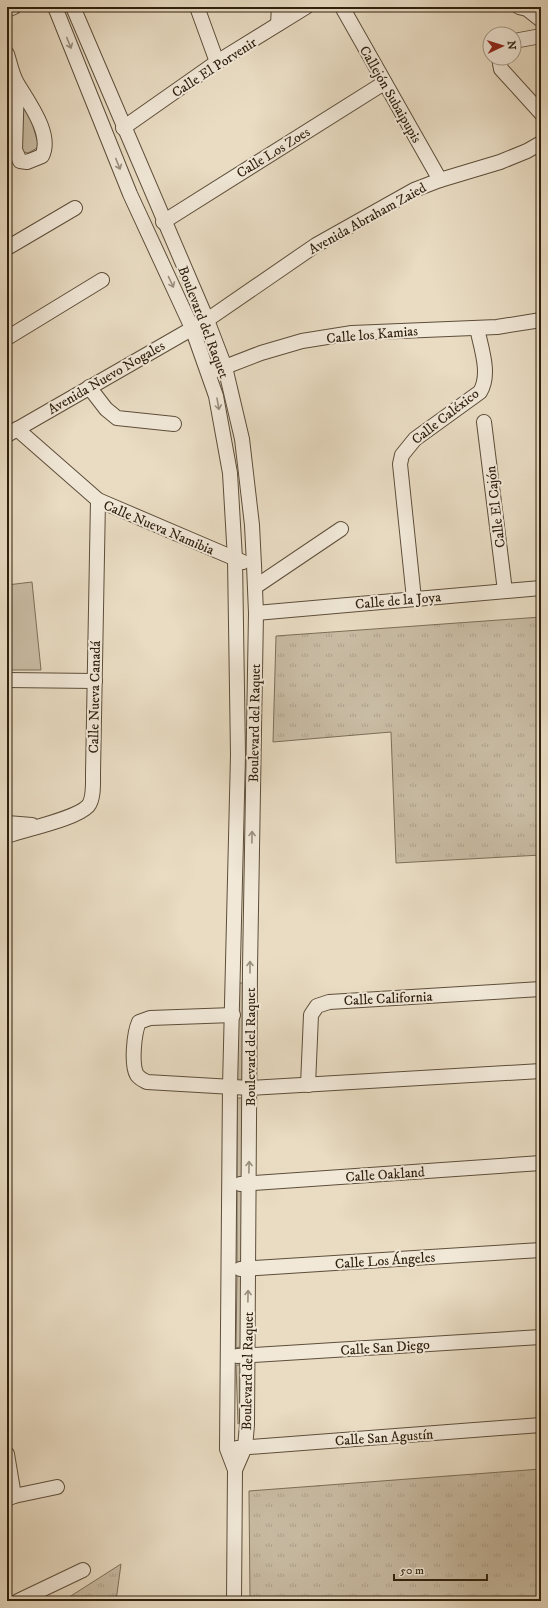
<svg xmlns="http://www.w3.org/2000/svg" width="548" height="1608" viewBox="0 0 548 1608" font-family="'IM FELL DW Pica',serif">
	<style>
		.grass { fill: url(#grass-tufts); stroke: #7c6e58 }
		.park { fill: #c9bca4; stroke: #7c6e58 }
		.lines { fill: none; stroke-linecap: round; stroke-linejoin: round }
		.minor-casing { stroke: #5d4e3a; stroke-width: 16 }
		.minor { stroke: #f1e8d8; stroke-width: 14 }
		.oneway { stroke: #998e7c }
		.labels { text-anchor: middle; stroke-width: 4; stroke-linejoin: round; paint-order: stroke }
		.street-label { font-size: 14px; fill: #2e1f0c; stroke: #f1e8d8 }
	</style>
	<defs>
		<pattern id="grass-tufts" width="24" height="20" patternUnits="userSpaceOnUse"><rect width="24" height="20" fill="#c9bca4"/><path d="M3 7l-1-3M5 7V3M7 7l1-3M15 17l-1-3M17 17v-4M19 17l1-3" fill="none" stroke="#ada18c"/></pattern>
	</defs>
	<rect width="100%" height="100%" fill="#e9dcc3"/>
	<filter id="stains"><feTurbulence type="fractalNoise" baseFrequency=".005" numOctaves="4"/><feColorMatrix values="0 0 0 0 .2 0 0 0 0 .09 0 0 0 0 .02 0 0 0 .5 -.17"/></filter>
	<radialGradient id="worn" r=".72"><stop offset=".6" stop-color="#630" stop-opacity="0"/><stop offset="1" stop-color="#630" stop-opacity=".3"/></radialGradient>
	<!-- grass -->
	<g class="grass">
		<polygon points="541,617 541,855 396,863 391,732 273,742 276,636"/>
		<polygon points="541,1469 541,1601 250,1601 249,1491"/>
		<polygon points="121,1564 116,1601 63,1601"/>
	</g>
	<!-- park -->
	<g class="park">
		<polygon points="25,98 39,147 28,153 20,151 18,99"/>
		<polygon points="32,582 41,670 7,670 7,585"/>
		<polygon points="237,983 247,983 248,1088 236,1088"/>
		<polygon points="237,1098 248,1098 247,1178 237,1179"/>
		<polygon points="246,1186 247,1261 237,1263 237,1187"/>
		<polygon points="247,1272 247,1345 236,1348 237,1273"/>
		<polygon points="236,1365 245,1365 247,1421 238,1424"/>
	</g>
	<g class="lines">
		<!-- minor casing -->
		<g class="minor-casing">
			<g id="minor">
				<polyline points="55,7 130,194 192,328 216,396 230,473 235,559 238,755 230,1087 227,1449 235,1470 234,1601"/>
				<polyline points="73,7 207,320 225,367 242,439 252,525 254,565 256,613 250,968 247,1425 245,1447 235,1470"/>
				<polyline points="197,7 217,62"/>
				<polyline points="342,7 440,180"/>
				<polyline points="519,7 527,9 541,20"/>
				<polyline points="7,10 14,7"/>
				<polyline points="278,24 279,7"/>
				<polyline points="514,41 541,36"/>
				<path d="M7,54C10,63 12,75 17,83C28,102 53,134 42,156L27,162L20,161L15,150L17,83"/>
				<polyline points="499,58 501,69 541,113"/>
				<polyline points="123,128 217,62 306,7"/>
				<polyline points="163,222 384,83"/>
				<polyline points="7,248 75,208"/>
				<polyline points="7,338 102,280"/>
				<polyline points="217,370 261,353 302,341 352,333 497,327 541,320"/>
				<polyline points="89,387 106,409 117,418 174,424"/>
				<polyline points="484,422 505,591"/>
				<polyline points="17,429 98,500 243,562"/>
				<polyline points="7,435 207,320 316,245 414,190 440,180 500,162 527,151 541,143"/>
				<polyline points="255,587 341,529"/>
				<path d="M414,599L400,464L402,455L415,439L480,392C491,374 481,348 477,328"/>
				<polyline points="256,613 541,588"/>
				<polyline points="7,680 95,681"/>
				<polyline points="7,823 32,825"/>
				<path d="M7,836C26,829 76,819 88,806C94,799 93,782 93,773L98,500"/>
				<path d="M233,1015L150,1018L139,1022C134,1033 131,1065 137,1075C140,1079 143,1080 147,1082L250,1088L541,1071"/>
				<polyline points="308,1085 311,1015 317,1006 329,1002 541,989"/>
				<polyline points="240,1184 541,1163"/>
				<polyline points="240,1269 541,1250"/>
				<polyline points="237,1356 541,1337"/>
				<polyline points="237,1448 541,1425"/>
				<polyline points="7,1454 14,1496"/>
				<polyline points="7,1499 14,1496 57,1487"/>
				<polyline points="18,1601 83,1570"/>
			</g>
		</g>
		<!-- minor -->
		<use href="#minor" class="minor"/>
	</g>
	<!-- one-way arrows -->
	<defs><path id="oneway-shaft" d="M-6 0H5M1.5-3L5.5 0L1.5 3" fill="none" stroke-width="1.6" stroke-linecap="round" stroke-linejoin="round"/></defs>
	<g class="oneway">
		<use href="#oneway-shaft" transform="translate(69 43) rotate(68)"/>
		<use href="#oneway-shaft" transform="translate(118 164) rotate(68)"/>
		<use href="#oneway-shaft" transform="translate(171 282) rotate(65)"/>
		<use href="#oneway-shaft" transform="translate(218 404) rotate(80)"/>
		<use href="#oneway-shaft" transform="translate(252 837) rotate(-89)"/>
		<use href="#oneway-shaft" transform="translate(250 967) rotate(-90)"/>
		<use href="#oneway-shaft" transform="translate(249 1167) rotate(-89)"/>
		<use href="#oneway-shaft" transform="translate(248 1296) rotate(-89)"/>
	</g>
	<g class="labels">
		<!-- street labels -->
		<g class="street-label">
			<text transform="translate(214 67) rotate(-33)" y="5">Calle El Porvenir</text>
			<text transform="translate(391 94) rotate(60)" y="5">Callejón Subaipupis</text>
			<text transform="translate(273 152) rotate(-32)" y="5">Calle Los Zoes</text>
			<text transform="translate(367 218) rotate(-29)" y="5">Avenida Abraham Zaied</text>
			<text transform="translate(204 322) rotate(69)" y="5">Boulevard del Raquet</text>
			<text transform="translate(372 334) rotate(-5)" y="5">Calle los Kamias</text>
			<text transform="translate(106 377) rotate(-30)" y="5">Avenida Nuevo Nogales</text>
			<text transform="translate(445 416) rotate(-38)" y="5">Calle Caléxico</text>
			<text transform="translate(495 507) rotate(-97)" y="5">Calle El Cajón</text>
			<text transform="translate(159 527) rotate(23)" y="5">Calle Nueva Namibia</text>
			<text transform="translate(398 600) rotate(-5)" y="5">Calle de la Joya</text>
			<text transform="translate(94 697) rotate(-89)" y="5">Calle Nueva Canadá</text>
			<text transform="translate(254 723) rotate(-89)" y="5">Boulevard del Raquet</text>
			<text transform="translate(388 998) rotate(-3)" y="5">Calle California</text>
			<text transform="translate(250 1047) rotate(-90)" y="5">Boulevard del Raquet</text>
			<text transform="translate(385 1174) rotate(-4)" y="5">Calle Oakland</text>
			<text transform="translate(385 1260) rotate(-4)" y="5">Calle Los Ángeles</text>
			<text transform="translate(385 1347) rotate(-4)" y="5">Calle San Diego</text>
			<text transform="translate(247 1371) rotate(-89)" y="5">Boulevard del Raquet</text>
			<text transform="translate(384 1437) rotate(-4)" y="5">Calle San Agustín</text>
		</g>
	</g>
	<!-- margin -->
	<rect width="548" height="1608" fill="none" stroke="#e9dcc3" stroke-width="24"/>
	<rect x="8" y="8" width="532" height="1592" fill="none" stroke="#2e1f0c" stroke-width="2"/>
	<rect x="12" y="12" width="524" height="1584" fill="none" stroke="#2e1f0c"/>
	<!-- north arrow -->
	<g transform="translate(502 46) rotate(86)"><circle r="19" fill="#f1e8d8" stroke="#a39886"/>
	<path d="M0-3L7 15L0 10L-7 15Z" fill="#8f2418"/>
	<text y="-6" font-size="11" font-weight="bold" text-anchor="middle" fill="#2e1f0c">N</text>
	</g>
	<!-- scale -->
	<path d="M394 1574v6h93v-6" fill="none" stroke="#2e1f0c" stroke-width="2"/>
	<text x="400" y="1574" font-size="12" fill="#2e1f0c" stroke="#f1e8d8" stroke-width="3" paint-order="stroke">50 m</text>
	<rect width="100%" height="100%" filter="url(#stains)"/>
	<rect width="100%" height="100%" fill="url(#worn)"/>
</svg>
